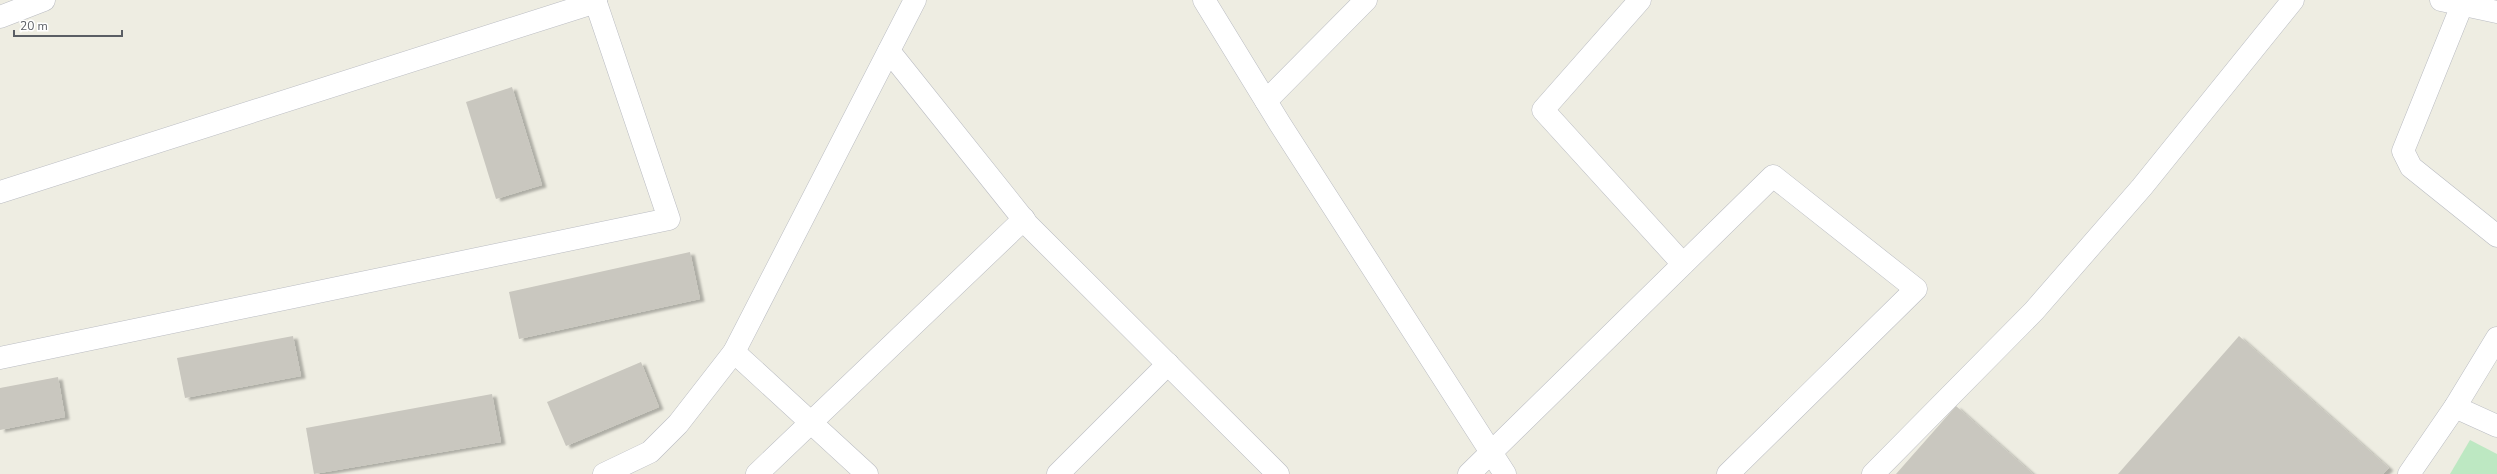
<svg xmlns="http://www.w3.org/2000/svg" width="2497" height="474" viewBox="0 0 2497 474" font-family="'Nunito Sans',sans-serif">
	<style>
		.green { fill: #bde8c2 }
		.building { fill: #c9c7bf; filter: url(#shadow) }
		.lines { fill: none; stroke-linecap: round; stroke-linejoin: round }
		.minor-casing { stroke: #babcc2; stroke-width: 23 }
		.tertiary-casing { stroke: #babcc2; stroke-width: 23 }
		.minor { stroke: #fff; stroke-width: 22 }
		.tertiary { stroke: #fff; stroke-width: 22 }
	</style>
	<defs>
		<filter id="shadow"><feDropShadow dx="4.5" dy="2.5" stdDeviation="1" flood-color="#0004"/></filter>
	</defs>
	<rect width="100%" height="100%" fill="#eeede2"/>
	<!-- green -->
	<polygon class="green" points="2470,440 2497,454 2497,474 2450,474"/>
	<!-- building -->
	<g class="building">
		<polygon points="512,87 542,185 496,199 466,102"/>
		<polygon points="690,252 700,299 519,339 509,292"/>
		<polygon points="293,336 301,376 185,398 177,358"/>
		<polygon points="2239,336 2389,468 2383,474 2118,474"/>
		<polygon points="641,362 659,407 566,446 547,402"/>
		<polygon points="58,377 65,417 0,430 0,388"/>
		<polygon points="492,394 501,442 314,474 306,428"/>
		<polygon points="1956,406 2033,474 1896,474"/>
	</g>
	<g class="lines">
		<!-- minor casing -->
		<g class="minor-casing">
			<g id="minor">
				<polyline points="1204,0 1280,124 1505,474"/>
				<polyline points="1640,0 1543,110 1683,264"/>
				<polyline points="2441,0 2497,12"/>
				<polyline points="2462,5 2403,151 2411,167 2497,236"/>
				<polyline points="0,17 44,0"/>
				<polyline points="889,51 1028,225 1278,474"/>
				<polyline points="1266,101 1366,0"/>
				<polyline points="0,192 596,2"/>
				<polyline points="734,352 867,474"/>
				<polyline points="0,358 669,219 595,0"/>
				<polyline points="2455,407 2497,426"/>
				<polyline points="604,474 650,452 678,424 734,352 915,0"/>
				<polyline points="757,474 1024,219"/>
				<polyline points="1058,474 1168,364"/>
				<polyline points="1469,474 1773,176 1916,289 1728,474"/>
				<polyline points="1873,474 2034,311 2142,187 2293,0"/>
			</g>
		</g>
		<!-- tertiary casing -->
		<g class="tertiary-casing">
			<polyline id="tertiary" points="2409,474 2455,407 2497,338"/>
		</g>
		<!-- minor -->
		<use href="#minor" class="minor"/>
		<!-- tertiary -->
		<use href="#tertiary" class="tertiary"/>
	</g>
	<!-- scale -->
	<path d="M14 30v6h108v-6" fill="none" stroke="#5a5e64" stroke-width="2"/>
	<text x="20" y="30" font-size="12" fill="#5a5e64" stroke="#ffffff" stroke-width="3" paint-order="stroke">20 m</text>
</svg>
